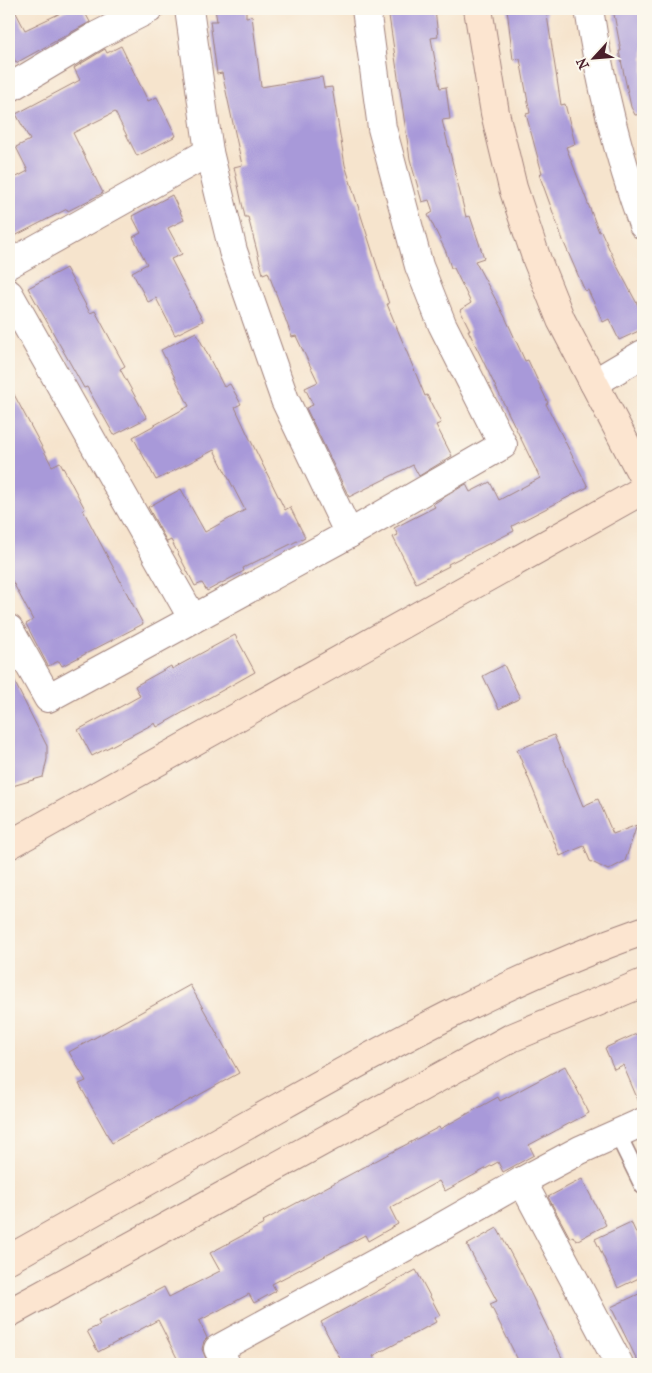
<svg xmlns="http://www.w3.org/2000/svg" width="652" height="1373" viewBox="0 0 652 1373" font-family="'IM FELL French Canon',serif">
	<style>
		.building { fill: #a899d9 }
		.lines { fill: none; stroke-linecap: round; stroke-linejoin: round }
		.lane-casing { stroke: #a0827c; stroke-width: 19 }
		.street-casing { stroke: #a0827c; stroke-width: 30 }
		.secondary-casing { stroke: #a0827c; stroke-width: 30 }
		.lane { stroke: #fff; stroke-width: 16 }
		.street { stroke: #fff; stroke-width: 28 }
		.secondary { stroke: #fce5d0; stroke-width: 28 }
	</style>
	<rect width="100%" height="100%" fill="#fbf7ec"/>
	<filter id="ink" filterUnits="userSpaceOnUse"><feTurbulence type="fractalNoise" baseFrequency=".02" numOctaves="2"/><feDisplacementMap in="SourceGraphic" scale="10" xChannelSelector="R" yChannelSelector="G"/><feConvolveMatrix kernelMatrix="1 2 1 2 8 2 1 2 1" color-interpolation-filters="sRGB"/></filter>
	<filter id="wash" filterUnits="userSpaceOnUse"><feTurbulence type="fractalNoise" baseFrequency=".0096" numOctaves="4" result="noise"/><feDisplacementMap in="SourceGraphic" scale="20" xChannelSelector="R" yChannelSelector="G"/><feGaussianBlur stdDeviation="1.12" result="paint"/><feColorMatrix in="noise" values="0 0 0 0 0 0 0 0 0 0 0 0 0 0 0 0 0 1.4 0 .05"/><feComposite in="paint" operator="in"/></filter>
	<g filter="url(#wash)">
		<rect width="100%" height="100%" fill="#f6e4cd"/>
		<g id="blocks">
			<!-- building -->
			<g class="building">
				<polygon points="9,9 14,9 25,30 69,9 83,9 90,22 16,63 9,48"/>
				<polygon points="215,9 246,9 246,17 252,16 261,87 322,77 324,88 332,87 345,165 389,304 387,304 425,396 427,395 441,423 436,425 452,456 419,476 413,465 349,497 306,408 313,405 305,388 318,382 296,336 292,337 268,272 263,274 248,217 245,217 234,167 242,165 222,73 217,74 210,21 217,21"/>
				<polygon points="388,9 435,9 438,37 431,38 440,88 446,87 450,119 442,120 466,217 470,216 484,258 475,261 506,319 525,361 528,360 548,403 546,404 588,487 512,526 514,531 448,564 449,566 416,583 393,537 398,535 394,528 435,507 433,504 466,484 470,492 490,482 499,500 540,478 468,330 470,330 460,310 471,303 454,268 451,268 446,252 428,215 433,212 429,200 422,202 410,159"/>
				<polygon points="507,9 546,9 561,105 565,104 575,144 566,147 599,232 601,231 617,266 643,315 643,329 619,340 609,319 603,322 588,290 585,291 564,243 539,174 542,173 526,114 530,113 520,59 513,60"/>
				<polygon points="613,9 643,9 643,114 635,115 631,107 619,51 621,51"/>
				<polygon points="121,46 148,101 157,97 176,136 137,156 115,112 73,133 103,193 68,211 67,209 9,239 9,181 28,171 16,147 30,140 16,114 80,80 74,68 105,49 107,53"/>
				<polygon points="172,195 184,220 168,228 182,254 171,259 203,321 175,335 156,298 148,302 132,272 147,264 133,237 141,233 132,216"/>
				<polygon points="66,268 90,313 95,311 125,366 120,369 147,418 114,435 87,387 84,388 28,288"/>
				<polygon points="196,332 224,387 230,384 241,404 235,407 247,433 285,510 290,507 305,537 243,568 244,571 207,591 202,583 195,586 171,540 167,542 148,507 181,489 205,532 245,510 214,450 156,480 133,437 189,406 161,350"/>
				<polygon points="9,385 52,466 60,462 85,509 83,510 143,624 62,666 59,661 48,666 26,624 33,620 9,575"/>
				<polygon points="235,635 255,672 157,727 155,723 92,756 78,730 140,696 135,686 171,666 172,669"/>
				<polygon points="504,665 520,698 499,709 483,676"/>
				<polygon points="9,671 47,746 47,759 43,777 9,787"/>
				<polygon points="554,735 583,806 598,799 613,834 637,825 625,861 608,870 590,861 584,846 560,856 517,750"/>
				<polygon points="190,985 239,1073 112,1143 79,1084 86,1081 69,1052"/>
				<polygon points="643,1031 643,1107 641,1107 623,1065 614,1069 605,1048"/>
				<polygon points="565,1066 589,1113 529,1145 534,1155 503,1172 498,1162 445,1191 439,1181 390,1208 398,1224 368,1241 365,1235 272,1284 276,1291 254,1303 249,1294 199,1321 207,1338 204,1341 202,1349 208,1364 180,1364 158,1320 98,1352 87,1331 100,1325 98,1321 164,1287 169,1297 220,1271 210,1253 264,1224 263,1221 439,1127 440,1129 498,1097 500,1101"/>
				<polygon points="582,1179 606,1225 576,1241 573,1236 570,1238 548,1197"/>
				<polygon points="631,1222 643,1248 643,1276 618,1288 595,1239"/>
				<polygon points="497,1228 520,1271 565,1364 520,1364 490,1304 497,1301 467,1245"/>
				<polygon points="416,1270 440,1315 434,1318 436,1322 373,1356 377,1364 343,1364 321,1322"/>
				<polygon points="643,1292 643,1364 639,1364 611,1307"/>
			</g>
		</g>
	</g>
	<g filter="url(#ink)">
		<use href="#blocks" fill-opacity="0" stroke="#a0827c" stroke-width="1"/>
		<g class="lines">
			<!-- lane casing -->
			<g class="lane-casing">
				<polyline id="lane" points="617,1133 643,1186"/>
			</g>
			<!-- street casing -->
			<g class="street-casing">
				<g id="street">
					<polyline points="189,9 209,152 233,251 285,400 349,534"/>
					<path d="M589,9C600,83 618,155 643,225"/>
					<polyline points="9,88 98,35 149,9"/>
					<polyline points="9,264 209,152"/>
					<polyline points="9,294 193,619"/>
					<polyline points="594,383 643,354"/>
					<polyline points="9,629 48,698 349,534 503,445 442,324 419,266 382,128 366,9"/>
					<polyline points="522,1181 619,1364"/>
					<polyline points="226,1364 218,1349 429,1234 522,1181 580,1150 643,1122"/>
				</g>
			</g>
			<!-- secondary casing -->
			<g class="secondary-casing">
				<g id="secondary">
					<polyline points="478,9 495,113 513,188 537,260 561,320 643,477"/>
					<polyline points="9,845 643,490"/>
					<path d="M9,1259C98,1209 187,1159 276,1109C395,1042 514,976 643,931"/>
					<polyline points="9,1313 511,1038 643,983"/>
				</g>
			</g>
			<!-- lane -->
			<use href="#lane" class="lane"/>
			<!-- street -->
			<use href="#street" class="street"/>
			<!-- secondary -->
			<use href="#secondary" class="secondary"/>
		</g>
	</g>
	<!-- margin -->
	<rect width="652" height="1373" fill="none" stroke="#fbf7ec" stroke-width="30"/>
	<!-- north arrow -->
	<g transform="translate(594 58) rotate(244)" stroke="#fbf7ec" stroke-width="4" paint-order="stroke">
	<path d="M0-4L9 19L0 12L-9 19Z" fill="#4a1f2b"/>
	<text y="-8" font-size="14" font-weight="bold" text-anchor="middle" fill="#4a1f2b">N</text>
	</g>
</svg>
